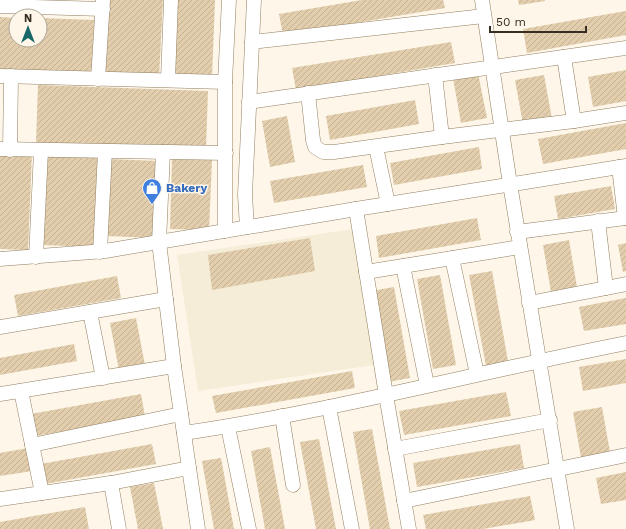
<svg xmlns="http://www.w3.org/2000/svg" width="626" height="529" viewBox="0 0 626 529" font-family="'Work Sans',sans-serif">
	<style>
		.education { fill: #f5edd7 }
		.building { fill: url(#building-hatch) }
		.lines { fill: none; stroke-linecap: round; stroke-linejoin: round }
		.minor-casing { stroke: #927f60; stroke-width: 15 }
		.minor { stroke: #fff; stroke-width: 14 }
		.labels { text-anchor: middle; stroke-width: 3; stroke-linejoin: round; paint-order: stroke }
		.shop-label { font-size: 12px; font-weight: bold; fill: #366cbe; stroke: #fef6e9; text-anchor: start }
	</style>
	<defs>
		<pattern id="building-hatch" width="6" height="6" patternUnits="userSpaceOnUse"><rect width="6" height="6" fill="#e2ceac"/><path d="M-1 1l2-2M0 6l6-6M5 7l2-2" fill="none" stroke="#c2b194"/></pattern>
	</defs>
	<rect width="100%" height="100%" fill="#fef6e9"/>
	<!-- education -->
	<polygon class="education" points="353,229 374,365 198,391 177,255"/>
	<!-- building -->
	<g class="building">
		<polygon points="108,0 163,0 159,78 103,74"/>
		<polygon points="177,0 215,0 212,77 173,76"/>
		<polygon points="362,0 443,0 445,8 283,35 279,14"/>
		<polygon points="518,0 545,0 545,1 519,5"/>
		<polygon points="626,11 626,35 527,53 523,29"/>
		<polygon points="0,17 16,18 16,40 40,40 40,18 94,20 92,75 0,72"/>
		<polygon points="451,42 455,63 296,90 292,68"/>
		<polygon points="626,70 626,101 593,107 588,77"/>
		<polygon points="478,73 487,118 461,123 453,78"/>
		<polygon points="544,75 552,119 523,124 515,80"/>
		<polygon points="38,85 208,91 206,149 36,143"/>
		<polygon points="415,100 419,124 330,140 326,116"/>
		<polygon points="287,116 295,162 270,167 262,121"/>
		<polygon points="626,123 626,149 543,164 538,139"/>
		<polygon points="479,147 482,169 394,185 390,163"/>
		<polygon points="0,152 32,153 28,250 0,249"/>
		<polygon points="46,155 99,157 96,247 43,245"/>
		<polygon points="108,159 158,161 156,238 106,236"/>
		<polygon points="172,159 212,160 209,230 170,229"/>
		<polygon points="363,165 367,187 274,203 270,181"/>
		<polygon points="611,186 615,209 558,219 554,196"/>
		<polygon points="477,218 481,240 379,258 376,236"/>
		<polygon points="310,238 315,271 212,290 208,255"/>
		<polygon points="569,240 577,287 551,292 543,245"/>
		<polygon points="626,243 626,271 623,272 618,245"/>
		<polygon points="492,271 508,361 486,366 469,275"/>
		<polygon points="440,275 456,365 433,369 417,279"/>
		<polygon points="117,276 121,298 18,316 14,295"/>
		<polygon points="394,287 410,378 388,382 371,291"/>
		<polygon points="626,298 626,324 584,331 579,307"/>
		<polygon points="136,318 145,365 119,370 110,323"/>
		<polygon points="74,344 77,361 0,375 0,358"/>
		<polygon points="626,359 626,383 583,391 579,367"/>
		<polygon points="352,371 355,388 216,413 212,396"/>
		<polygon points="506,392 511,416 404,435 399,411"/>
		<polygon points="141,394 145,417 35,436 31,414"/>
		<polygon points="602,407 610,452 581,457 573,412"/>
		<polygon points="372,429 390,529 370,529 353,432"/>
		<polygon points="319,439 336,529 316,529 300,442"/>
		<polygon points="152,444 156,464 45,484 41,464"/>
		<polygon points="520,444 524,468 417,487 413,463"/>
		<polygon points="270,447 285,529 265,529 251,451"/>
		<polygon points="28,448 32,471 0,476 0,453"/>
		<polygon points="221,458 234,529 214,529 202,461"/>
		<polygon points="626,472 626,500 601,504 596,478"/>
		<polygon points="154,483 163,529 138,529 130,487"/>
		<polygon points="530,496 535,520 483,529 426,529 423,515"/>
		<polygon points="85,507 89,529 0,529 0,522"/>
	</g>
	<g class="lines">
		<!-- minor casing -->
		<g class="minor-casing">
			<g id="minor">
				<polyline points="482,0 510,184 567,529"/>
				<polyline points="0,6 103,9"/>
				<polyline points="252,42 484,16"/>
				<polyline points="564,57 574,121"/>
				<polyline points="435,75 442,137"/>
				<polyline points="0,76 225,82"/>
				<polyline points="98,79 103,0"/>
				<polyline points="168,80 171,0"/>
				<polyline points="308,93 313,140 315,147 323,152 334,152 442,137 574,121 626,113"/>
				<polyline points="249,102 626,48"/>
				<polyline points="376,147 388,204"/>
				<polyline points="0,149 226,153"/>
				<polyline points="10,150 11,76"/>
				<polyline points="163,152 159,242 174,366 198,529"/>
				<polyline points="619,167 625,218"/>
				<polyline points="356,209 386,395 409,529"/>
				<polyline points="598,221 606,288"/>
				<polyline points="247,227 245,195 254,0"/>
				<polyline points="225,231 225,82 229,0"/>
				<polyline points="517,232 626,218"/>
				<polyline points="100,252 105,151"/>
				<polyline points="36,257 41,151"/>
				<polyline points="452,258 477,374"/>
				<polyline points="0,259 105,251 356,209 626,166"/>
				<polyline points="403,266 427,385"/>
				<polyline points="366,272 520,247"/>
				<polyline points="529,303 626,284"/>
				<polyline points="90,312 103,378"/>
				<polyline points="0,327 166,299"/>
				<polyline points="21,391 42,493"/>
				<polyline points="0,394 174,366"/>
				<polyline points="329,407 352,529"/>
				<polyline points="282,416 293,485"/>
				<polyline points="228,427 249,529"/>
				<path d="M184,433C333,411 479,372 626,343"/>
				<polyline points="32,445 181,414"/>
				<polyline points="395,449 550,420"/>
				<polyline points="111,483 119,529"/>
				<polyline points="0,499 111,483 189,468"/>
				<polyline points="404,501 626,455"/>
			</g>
		</g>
		<!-- minor -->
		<use href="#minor" class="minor"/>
	</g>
	<!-- icons -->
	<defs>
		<g id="shop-pin" transform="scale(1)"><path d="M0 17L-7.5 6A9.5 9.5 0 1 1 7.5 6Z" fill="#3f7fe0" stroke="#fef6e9"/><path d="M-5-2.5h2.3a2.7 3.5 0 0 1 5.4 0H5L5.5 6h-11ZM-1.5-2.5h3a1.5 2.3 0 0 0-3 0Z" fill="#fff"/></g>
	</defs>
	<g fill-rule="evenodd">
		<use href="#shop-pin" x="152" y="188"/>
	</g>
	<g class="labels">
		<!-- shop labels -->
		<g class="shop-label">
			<text x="166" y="192">Bakery</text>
		</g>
	</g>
	<!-- north arrow -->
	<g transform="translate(28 28)"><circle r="19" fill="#fef6e9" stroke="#aea699"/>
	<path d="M0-3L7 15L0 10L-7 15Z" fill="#196767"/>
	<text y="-6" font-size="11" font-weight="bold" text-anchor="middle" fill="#352e21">N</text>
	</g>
	<!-- scale -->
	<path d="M490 26v6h96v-6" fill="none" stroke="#352e21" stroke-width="2"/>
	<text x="496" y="26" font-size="12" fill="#352e21" stroke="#fef6e9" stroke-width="3" paint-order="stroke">50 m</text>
</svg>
